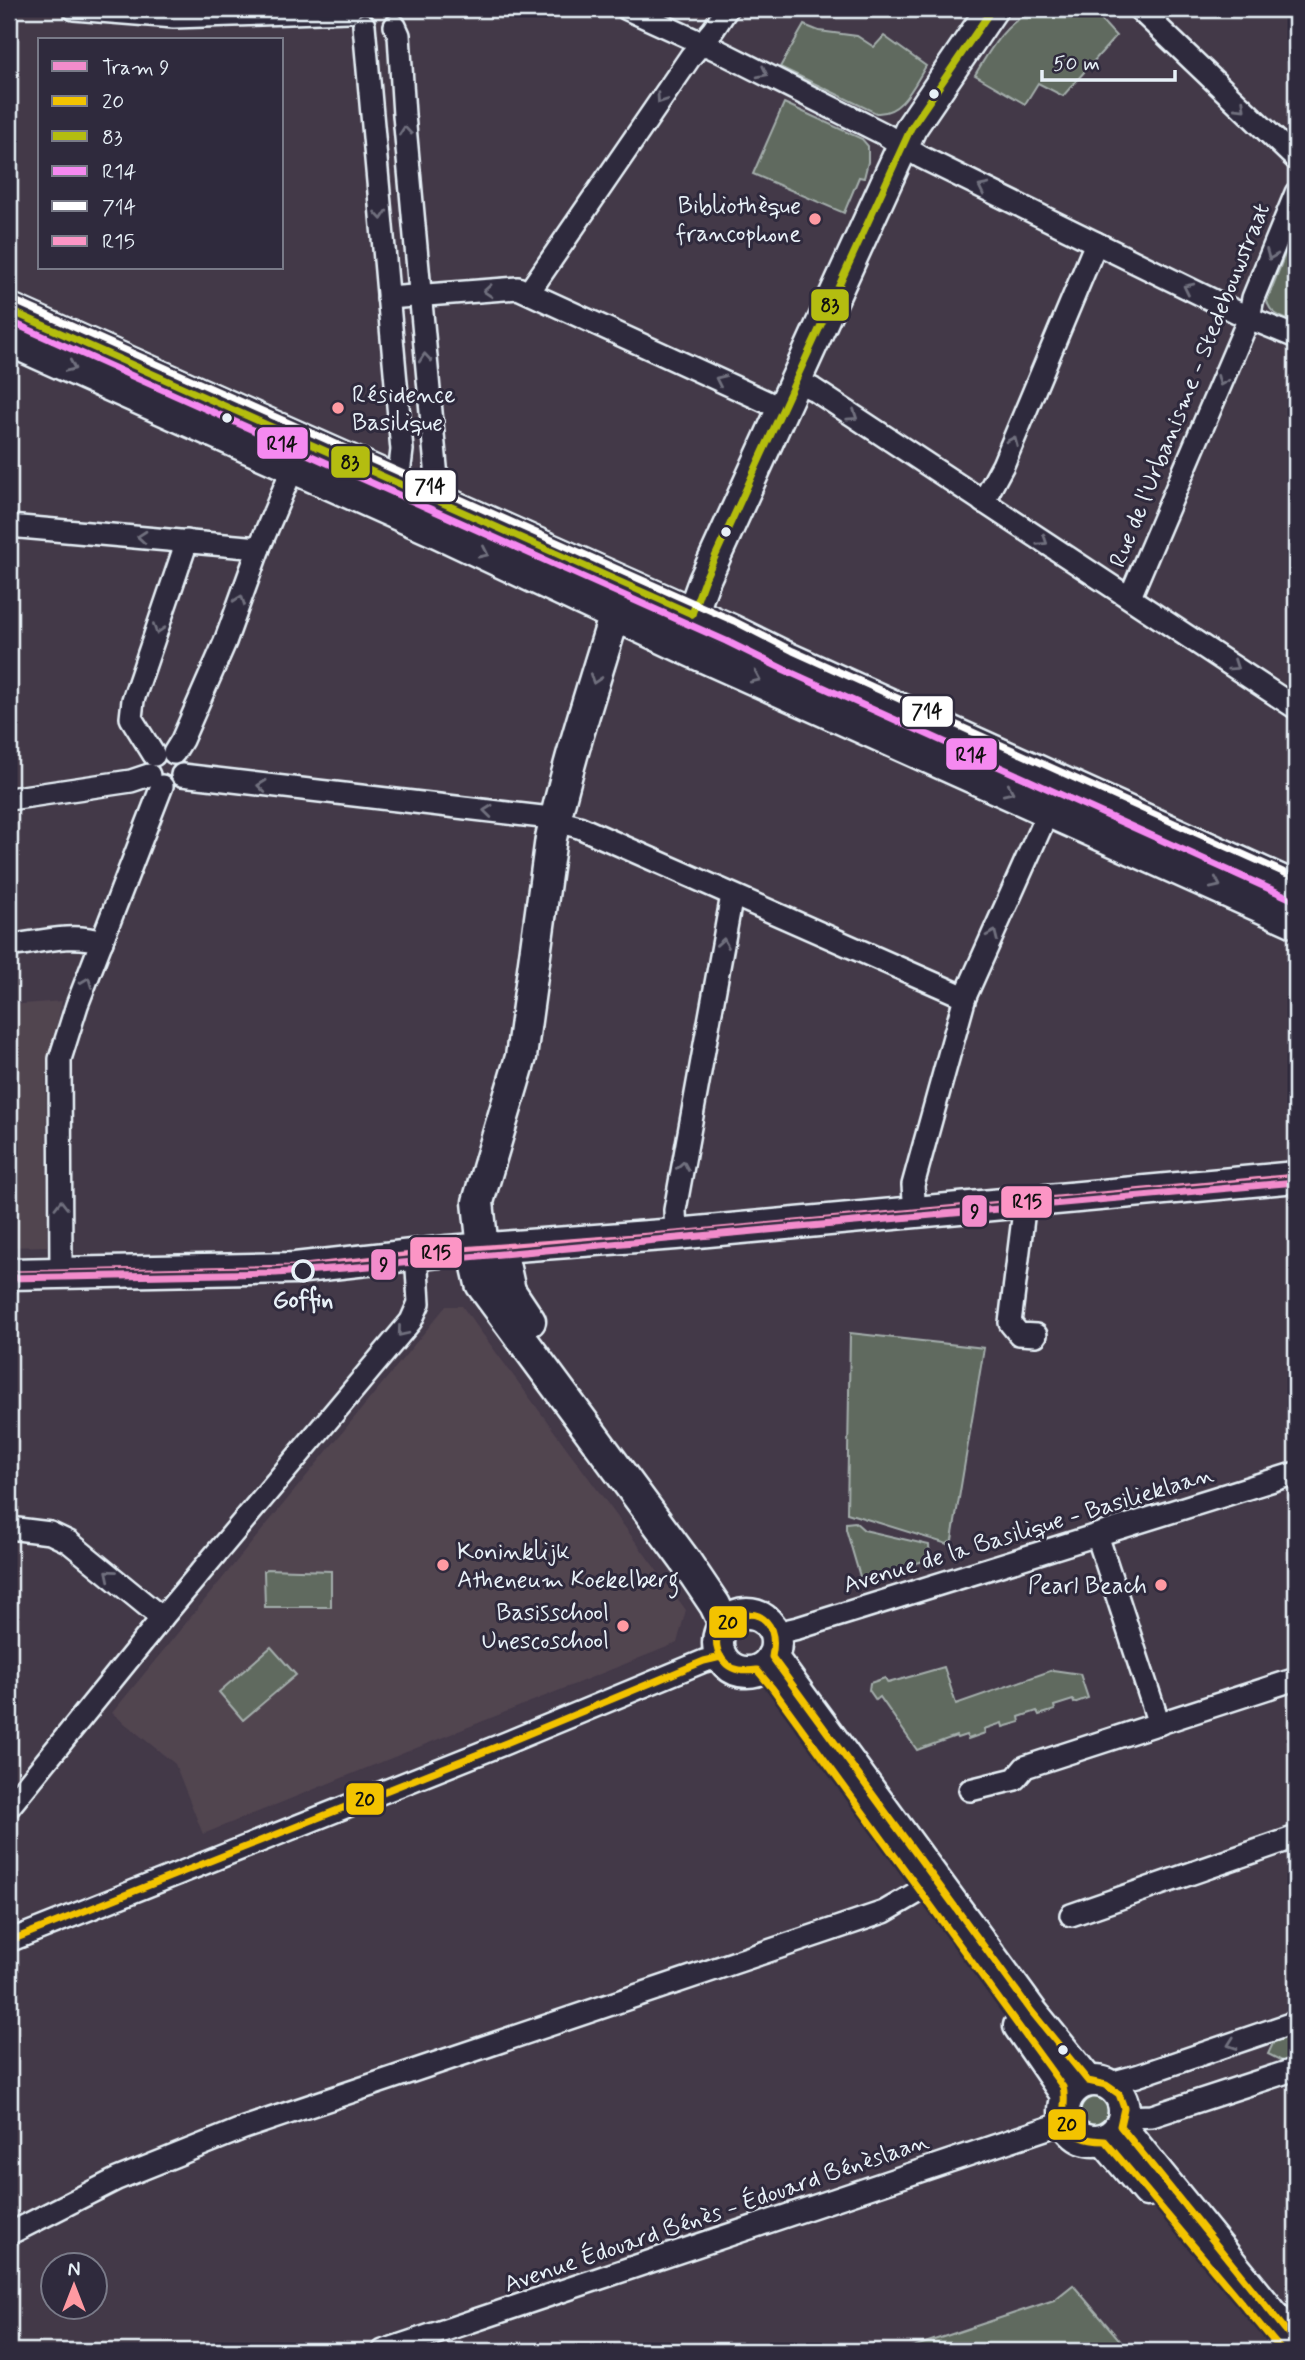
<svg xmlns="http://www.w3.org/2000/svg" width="1305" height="2360" viewBox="0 0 1305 2360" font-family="Mynerve,sans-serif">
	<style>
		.built { fill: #514450 }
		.green { fill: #606a5f; stroke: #a4aeac; stroke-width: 2 }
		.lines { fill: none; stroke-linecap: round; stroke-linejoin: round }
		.street-casing { stroke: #e8f1f8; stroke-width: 26 }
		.secondary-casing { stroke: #e8f1f8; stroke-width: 35 }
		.primary-casing { stroke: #e8f1f8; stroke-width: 38 }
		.street { stroke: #2f2a3d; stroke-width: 21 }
		.secondary { stroke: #2f2a3d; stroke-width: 30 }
		.primary { stroke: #2f2a3d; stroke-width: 33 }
		.bus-1-casing { stroke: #2f2a3d; stroke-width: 12 }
		.bus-2-casing { stroke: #2f2a3d; stroke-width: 12 }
		.bus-3-casing { stroke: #2f2a3d; stroke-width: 12 }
		.bus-4-casing { stroke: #2f2a3d; stroke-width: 12 }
		.bus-5-casing { stroke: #2f2a3d; stroke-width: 12 }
		.bus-1 { stroke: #f3c300; stroke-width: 7 }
		.bus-2 { stroke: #b4bd10; stroke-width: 7 }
		.bus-3 { stroke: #f589f0; stroke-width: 7 }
		.bus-4 { stroke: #fff; stroke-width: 7 }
		.bus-5 { stroke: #fc95c5; stroke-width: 7 }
		.tram-1-casing { stroke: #2f2a3d; stroke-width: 12 }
		.tram-1 { stroke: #f28ccb; stroke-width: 7 }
		.oneway { stroke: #70707e }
		.bus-dot { fill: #e8f1f8; stroke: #2f2a3d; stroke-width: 2.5 }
		.poi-dot { fill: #ff9aa2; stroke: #2f2a3d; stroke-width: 2.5 }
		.stop-dot { fill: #2f2a3d; stroke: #e8f1f8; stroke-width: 3.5 }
		.labels { text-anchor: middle; stroke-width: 6; stroke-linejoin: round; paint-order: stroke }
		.poi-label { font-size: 24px; fill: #e8f1f8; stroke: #2f2a3d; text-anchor: end }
		.street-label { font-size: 24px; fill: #e8f1f8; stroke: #2f2a3d }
		.stop-label { font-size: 24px; font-weight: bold; fill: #e8f1f8; stroke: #2f2a3d }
		.line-badge { stroke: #2f2a3d; stroke-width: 2.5 }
		.pale-badge-label { font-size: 19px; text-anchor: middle; font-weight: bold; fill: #111 }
	</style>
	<rect width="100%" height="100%" fill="#433948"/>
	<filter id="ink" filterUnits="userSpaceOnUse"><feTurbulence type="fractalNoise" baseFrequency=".0143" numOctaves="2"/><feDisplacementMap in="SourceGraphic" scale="14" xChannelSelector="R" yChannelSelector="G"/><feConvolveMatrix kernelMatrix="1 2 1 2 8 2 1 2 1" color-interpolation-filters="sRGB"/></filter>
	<g filter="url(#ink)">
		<!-- built -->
		<g class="built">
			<polygon points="62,1001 46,1078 47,1246 9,1247 9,1005"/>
			<polygon points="446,1306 462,1306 686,1610 677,1643 203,1834 175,1764 112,1713"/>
		</g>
		<!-- green -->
		<g class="green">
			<path d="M1038,9H1091L1116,36L1063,96L1038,83L1025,104L975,75C990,49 1008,18 1038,9Z"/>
			<path d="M804,25L819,31L857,36L874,47L884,36L926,66C914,85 902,115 876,113L780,67Z"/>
			<polygon points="784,103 862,139 868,146 868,162 864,178 859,177 844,213 753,174"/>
			<path d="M1296,226V323C1284,318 1270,315 1267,301Z"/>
			<polygon points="850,1333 984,1348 952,1540 947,1544 847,1513"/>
			<polygon points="855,1522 864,1530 929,1545 930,1559 861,1580 846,1529 846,1523"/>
			<polygon points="267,1569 331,1571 331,1607 265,1607 264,1571"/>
			<polygon points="271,1647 296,1675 243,1720 219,1692"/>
			<polygon points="944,1667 956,1704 1053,1670 1080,1674 1088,1698 1074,1703 1073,1700 1054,1706 1055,1710 1039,1715 1037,1711 1019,1717 1020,1722 1003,1727 1002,1723 984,1729 985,1733 968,1739 966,1735 957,1738 956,1736 917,1750 880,1697 876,1700 869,1690 870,1683 885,1678 888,1683"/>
			<polygon points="1290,2034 1296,2037 1296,2058 1286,2063 1268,2054 1276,2037"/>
			<circle cx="1094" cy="2112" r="16"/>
			<polygon points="1073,2285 1129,2351 901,2351 1054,2300"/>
		</g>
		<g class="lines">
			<!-- street casing -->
			<g class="street-casing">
				<g id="street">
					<polyline points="74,9 174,17 349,11"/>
					<polyline points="627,9 717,50 884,134 921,157 1096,243 1249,318 1296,337"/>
					<polyline points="1139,9 1296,159"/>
					<polyline points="364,25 402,450 398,483 393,494"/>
					<polyline points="395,26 399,35 404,115 437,478 434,499 429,510"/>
					<polyline points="529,292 691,56 713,30 727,9"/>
					<polyline points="388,298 518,288 782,409"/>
					<polyline points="795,380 813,389 1296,708"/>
					<polyline points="983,502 1003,465 1096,243"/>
					<polyline points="9,526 259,548"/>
					<polyline points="1130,597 1249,318 1253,298 1296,193"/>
					<polyline points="174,753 182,740 225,642 259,548 297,458"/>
					<polyline points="154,755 131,718 133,700 187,541"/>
					<polyline points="182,775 542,817 579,827 965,997"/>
					<polyline points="9,799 131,781 149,775"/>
					<path d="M9,946C40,942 72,932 102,942"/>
					<polyline points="1025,1202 1010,1323 1019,1334 1036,1335"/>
					<polyline points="915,1213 913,1185 965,997 1049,809"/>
					<polyline points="676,1234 675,1210 732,895"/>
					<polyline points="61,1273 60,1059 77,1005 162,786"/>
					<polyline points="9,1528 50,1533 69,1542 162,1618"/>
					<polyline points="1097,1535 1159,1724"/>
					<polyline points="774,1631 785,1631 798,1628 1296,1473"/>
					<polyline points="970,1790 1015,1779 1025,1767 1296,1679"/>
					<polyline points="9,1807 162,1618 411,1321 419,1303 417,1269"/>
					<polyline points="1071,1915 1296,1837"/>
					<polyline points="9,1941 506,1743 704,1661 721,1657"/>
					<polyline points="1107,2084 1137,2076 1296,2022"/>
					<polyline points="1124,2117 1152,2116 1296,2069"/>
					<polyline points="9,2234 117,2179 244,2128 884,1912 937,1881"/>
					<polyline points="383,2351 1066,2122"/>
				</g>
			</g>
			<!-- secondary casing -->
			<g class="secondary-casing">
				<g id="secondary">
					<polyline points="693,636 692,614 704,581 911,128 992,9"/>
					<path d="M483,1249L478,1202L521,1057L551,838C568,762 592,688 615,614H639"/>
					<polyline points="483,1249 476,1262 481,1284 684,1559 715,1605 724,1624"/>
					<polyline points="483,1249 503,1259 510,1291 530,1321"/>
					<polyline points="9,1274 295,1268 448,1251 676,1234 1296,1177"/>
					<circle cx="747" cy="1643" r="29"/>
					<polyline points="772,1657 1032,2012 1088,2081"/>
					<polyline points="1019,2026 1067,2096"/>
					<circle cx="1094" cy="2111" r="30"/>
					<polyline points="1120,2126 1296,2343"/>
					<polyline points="1105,2141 1147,2191"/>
				</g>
			</g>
			<!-- primary casing -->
			<g class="primary-casing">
				<g id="primary">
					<polyline points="9,310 730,631 789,660 1296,889"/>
					<polyline points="9,339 438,531 694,651 1296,921"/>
				</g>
			</g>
			<!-- street -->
			<use href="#street" class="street"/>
			<!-- secondary -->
			<use href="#secondary" class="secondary"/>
			<!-- primary -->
			<use href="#primary" class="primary"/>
			<!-- bus-1 casing -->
			<g class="bus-1-casing">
				<g id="bus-1">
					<polyline points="9,1941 506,1743 704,1661 721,1657"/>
					<path d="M1282,2351L1105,2141C1088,2141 1067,2136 1064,2116C1063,2106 1066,2097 1063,2087L773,1689L757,1670C744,1672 730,1671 722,1659C694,1616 786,1586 772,1657L1032,2012L1088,2081L1106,2085L1119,2094L1124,2108L1120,2126L1296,2343"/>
				</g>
			</g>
			<!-- bus-2 casing -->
			<g class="bus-2-casing">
				<g id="bus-2">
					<polyline points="9,310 692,614"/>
					<polyline points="692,614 704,581 911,128 992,9"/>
				</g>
			</g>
			<!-- bus-3 casing -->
			<g class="bus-3-casing">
				<polyline id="bus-3" points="9,321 726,641 785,670 1292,899"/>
			</g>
			<!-- bus-4 casing -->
			<g class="bus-4-casing">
				<polyline id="bus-4" points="13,300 734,621 793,651 1296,878"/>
			</g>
			<!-- bus-5 casing -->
			<g class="bus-5-casing">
				<polyline id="bus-5" points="9,1274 295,1268 448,1251 676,1234 1296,1177"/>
			</g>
			<!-- bus-1 -->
			<use href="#bus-1" class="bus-1"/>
			<!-- bus-2 -->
			<use href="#bus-2" class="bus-2"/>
			<!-- bus-3 -->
			<use href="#bus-3" class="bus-3"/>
			<!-- bus-4 -->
			<use href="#bus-4" class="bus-4"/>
			<!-- bus-5 -->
			<use href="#bus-5" class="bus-5"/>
			<!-- tram-1 casing -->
			<g class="tram-1-casing">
				<polyline id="tram-1" points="9,1278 276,1273 358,1267 1296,1182"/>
			</g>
			<!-- tram-1 -->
			<use href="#tram-1" class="tram-1"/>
		</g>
		<!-- one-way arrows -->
		<defs><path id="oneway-chevron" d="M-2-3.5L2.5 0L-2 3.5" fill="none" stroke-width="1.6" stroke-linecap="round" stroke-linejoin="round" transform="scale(1.75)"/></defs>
		<g class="oneway">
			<use href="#oneway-chevron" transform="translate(763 73) rotate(27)"/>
			<use href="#oneway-chevron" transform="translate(661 99) rotate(124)"/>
			<use href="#oneway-chevron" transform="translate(1241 107) rotate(44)"/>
			<use href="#oneway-chevron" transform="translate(405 131) rotate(-95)"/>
			<use href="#oneway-chevron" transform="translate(983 188) rotate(-154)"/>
			<use href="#oneway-chevron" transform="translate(381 215) rotate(85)"/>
			<use href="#oneway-chevron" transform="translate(1271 255) rotate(112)"/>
			<use href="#oneway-chevron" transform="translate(1188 288) rotate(-154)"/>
			<use href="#oneway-chevron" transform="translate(488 291) rotate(176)"/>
			<use href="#oneway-chevron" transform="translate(425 358) rotate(-95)"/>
			<use href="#oneway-chevron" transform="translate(71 367) rotate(24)"/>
			<use href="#oneway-chevron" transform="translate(720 380) rotate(-155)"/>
			<use href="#oneway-chevron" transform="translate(1222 381) rotate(113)"/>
			<use href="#oneway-chevron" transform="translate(853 416) rotate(34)"/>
			<use href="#oneway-chevron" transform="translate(1013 441) rotate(-67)"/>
			<use href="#oneway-chevron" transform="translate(142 537) rotate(-175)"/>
			<use href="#oneway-chevron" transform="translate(1043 541) rotate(33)"/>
			<use href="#oneway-chevron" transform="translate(484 553) rotate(25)"/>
			<use href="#oneway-chevron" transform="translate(240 600) rotate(-70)"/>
			<use href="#oneway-chevron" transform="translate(158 629) rotate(109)"/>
			<use href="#oneway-chevron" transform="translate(1234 666) rotate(34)"/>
			<use href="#oneway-chevron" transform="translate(756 678) rotate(24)"/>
			<use href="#oneway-chevron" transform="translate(595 679) rotate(108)"/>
			<use href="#oneway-chevron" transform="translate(262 786) rotate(-174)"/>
			<use href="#oneway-chevron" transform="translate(1009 791) rotate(24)"/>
			<use href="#oneway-chevron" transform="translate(488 811) rotate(-174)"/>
			<use href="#oneway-chevron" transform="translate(1216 884) rotate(24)"/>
			<use href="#oneway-chevron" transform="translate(993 935) rotate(-66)"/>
			<use href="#oneway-chevron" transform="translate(723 943) rotate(-80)"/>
			<use href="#oneway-chevron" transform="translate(87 982) rotate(-69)"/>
			<use href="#oneway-chevron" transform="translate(683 1166) rotate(-80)"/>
			<use href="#oneway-chevron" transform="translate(61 1205) rotate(-90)"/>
			<use href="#oneway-chevron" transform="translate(402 1332) rotate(130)"/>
			<use href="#oneway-chevron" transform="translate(110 1574) rotate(-140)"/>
			<use href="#oneway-chevron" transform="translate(1232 2044) rotate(161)"/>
		</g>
	</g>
	<!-- markers -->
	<g class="bus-dot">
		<circle cx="934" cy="94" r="6"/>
		<circle cx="227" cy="418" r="6"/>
		<circle cx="726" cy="532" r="6"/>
		<circle cx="1063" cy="2050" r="6"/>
	</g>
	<g class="poi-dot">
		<circle cx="815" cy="219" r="7"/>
		<circle cx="338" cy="408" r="7"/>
		<circle cx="443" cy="1565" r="7"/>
		<circle cx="1161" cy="1585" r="7"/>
		<circle cx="623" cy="1626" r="7"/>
	</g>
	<circle class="stop-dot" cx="303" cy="1271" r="10"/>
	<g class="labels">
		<!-- poi labels -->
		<g class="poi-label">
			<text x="801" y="213">Bibliothèque<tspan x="801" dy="28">francophone</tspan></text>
			<text x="352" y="402" text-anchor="start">Résidence<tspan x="352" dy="28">Basilique</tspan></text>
			<text x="457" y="1559" text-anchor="start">Koninklijk<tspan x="457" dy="28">Atheneum Koekelberg</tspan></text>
			<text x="1147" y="1593">Pearl Beach</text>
			<text x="609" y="1620">Basisschool<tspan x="609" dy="28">Unescoschool</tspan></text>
		</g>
		<!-- street labels -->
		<g class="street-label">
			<text transform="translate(1189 385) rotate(-68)" y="8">Rue de l'Urbanisme - Stedebouwstraat</text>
			<text transform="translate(1028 1529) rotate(-17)" y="8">Avenue de la Basilique - Basilieklaan</text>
			<text transform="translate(716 2212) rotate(-19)" y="8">Avenue Édouard Bénès - Édouard Bénèslaan</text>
		</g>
		<!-- stop labels -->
		<g class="stop-label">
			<text x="303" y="1307">Goffin</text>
		</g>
	</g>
	<g class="line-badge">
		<rect x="810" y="288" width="40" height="34" rx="7" fill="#b4bd10"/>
		<rect x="256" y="426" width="53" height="34" rx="7" fill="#f589f0"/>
		<rect x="330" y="445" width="41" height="34" rx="7" fill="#b4bd10"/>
		<rect x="404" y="469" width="53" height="34" rx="7" fill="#fff"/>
		<rect x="901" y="695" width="53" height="33" rx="7" fill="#fff"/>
		<rect x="945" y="737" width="53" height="34" rx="7" fill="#f589f0"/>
		<rect x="1000" y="1185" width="53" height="34" rx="7" fill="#fc95c5"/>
		<rect x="961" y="1194" width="27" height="34" rx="7" fill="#f28ccb"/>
		<rect x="409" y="1236" width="54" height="33" rx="7" fill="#fc95c5"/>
		<rect x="370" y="1248" width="27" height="33" rx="7" fill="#f28ccb"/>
		<rect x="708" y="1605" width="40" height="34" rx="7" fill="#f3c300"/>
		<rect x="345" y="1782" width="40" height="34" rx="7" fill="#f3c300"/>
		<rect x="1047" y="2108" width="40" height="33" rx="7" fill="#f3c300"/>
	</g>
	<g class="pale-badge-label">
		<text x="830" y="312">83</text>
		<text x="282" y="450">R14</text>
		<text x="350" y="469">83</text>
		<text x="430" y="493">714</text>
		<text x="927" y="718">714</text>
		<text x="971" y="761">R14</text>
		<text x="1027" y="1208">R15</text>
		<text x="975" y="1218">9</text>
		<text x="436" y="1259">R15</text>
		<text x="384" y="1271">9</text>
		<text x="728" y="1629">20</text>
		<text x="365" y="1806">20</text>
		<text x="1067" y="2131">20</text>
	</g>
	<!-- margin -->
	<rect width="1305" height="2360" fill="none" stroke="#2f2a3d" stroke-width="35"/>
	<rect x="18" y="18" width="1270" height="2325" fill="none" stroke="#e8f1f8" stroke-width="2.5" filter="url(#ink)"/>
	<!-- legend -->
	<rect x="38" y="38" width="245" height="231" fill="#2f2a3d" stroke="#797a88" stroke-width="2"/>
	<rect x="52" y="61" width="35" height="10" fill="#f28ccb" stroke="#797a88" stroke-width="2"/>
	<text x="102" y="74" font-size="21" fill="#e8f1f8">Tram 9</text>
	<rect x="52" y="96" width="35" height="10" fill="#f3c300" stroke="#797a88" stroke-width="2"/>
	<text x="102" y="108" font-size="21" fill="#e8f1f8">20</text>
	<rect x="52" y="131" width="35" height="10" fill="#b4bd10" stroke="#797a88" stroke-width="2"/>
	<text x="102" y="144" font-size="21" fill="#e8f1f8">83</text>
	<rect x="52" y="166" width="35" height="10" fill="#f589f0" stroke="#797a88" stroke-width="2"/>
	<text x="102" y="178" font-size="21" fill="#e8f1f8">R14</text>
	<rect x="52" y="201" width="35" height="10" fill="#ffffff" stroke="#797a88" stroke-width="2"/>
	<text x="102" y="214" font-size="21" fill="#e8f1f8">714</text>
	<rect x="52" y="236" width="35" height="10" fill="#fc95c5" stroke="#797a88" stroke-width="2"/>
	<text x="102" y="248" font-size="21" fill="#e8f1f8">R15</text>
	<!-- north arrow -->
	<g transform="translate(74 2286)"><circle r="33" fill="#2f2a3d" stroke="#797a88" stroke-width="2"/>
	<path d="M0-5L12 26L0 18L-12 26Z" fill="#ff9aa2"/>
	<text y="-10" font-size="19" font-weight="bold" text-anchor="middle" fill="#e8f1f8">N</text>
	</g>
	<!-- scale -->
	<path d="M1042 70v10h133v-10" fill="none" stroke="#e8f1f8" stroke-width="3.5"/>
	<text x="1053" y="70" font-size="21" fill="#e8f1f8" stroke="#2f2a3d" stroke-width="5" paint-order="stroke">50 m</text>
</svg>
